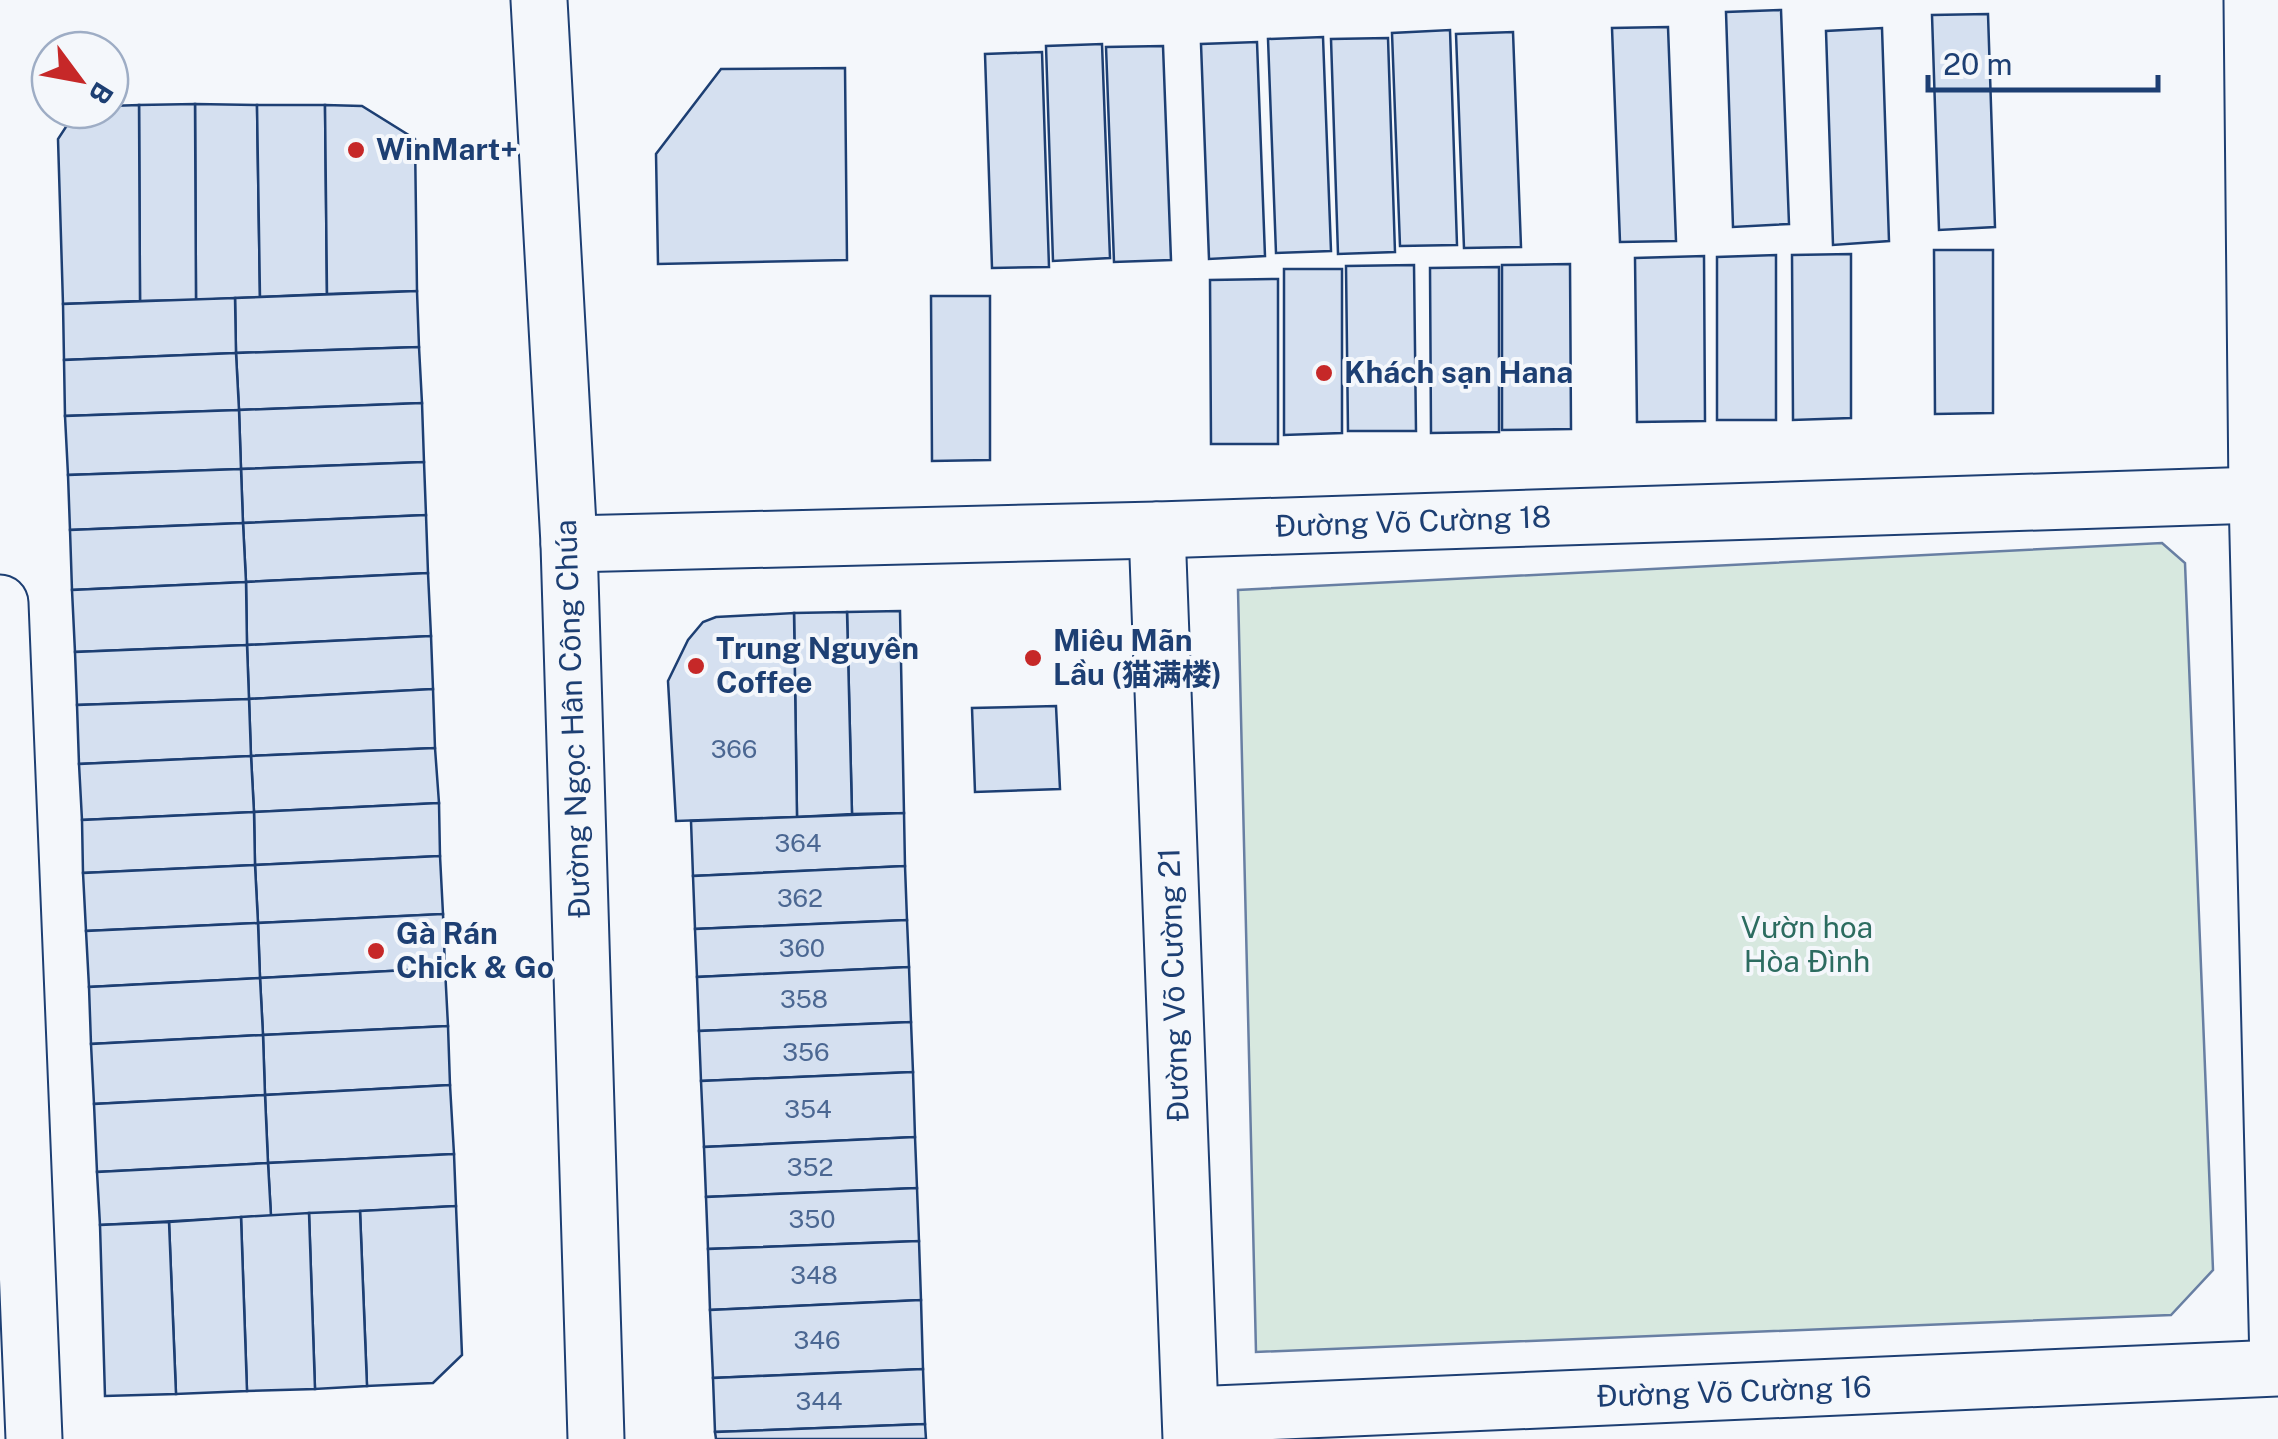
<svg xmlns="http://www.w3.org/2000/svg" width="2278" height="1439" viewBox="0 0 2278 1439" font-family="'Public Sans','Noto Sans SC',sans-serif">
	<style>
		.green { fill: #d7e8df; stroke: #687fa3; stroke-width: 2.5 }
		.building { fill: #d5e0f0; stroke: #1d3f73; stroke-width: 2.5 }
		.lines { fill: none; stroke-linecap: round; stroke-linejoin: round }
		.minor-casing { stroke: #1d3f73; stroke-width: 59 }
		.secondary-casing { stroke: #1d3f73; stroke-width: 59 }
		.minor { stroke: #f4f7fb; stroke-width: 55 }
		.secondary { stroke: #f4f7fb; stroke-width: 55 }
		.poi-dot { fill: #c62828; stroke: #f4f7fb; stroke-width: 4 }
		.labels { text-anchor: middle; stroke-width: 8; stroke-linejoin: round; paint-order: stroke }
		.number-label { font-size: 25px; fill: #4b6792 }
		.poi-label { font-size: 30px; font-weight: bold; fill: #1d3f73; stroke: #f4f7fb; text-anchor: start }
		.street-label { font-size: 30px; fill: #1d3f73; stroke: #f4f7fb }
		.park-label { font-size: 30px; fill: #2c6c60; stroke: #f4f7fb }
	</style>
	<rect width="100%" height="100%" fill="#f4f7fb"/>
	<!-- green -->
	<polygon class="green" points="2162,543 2185,563 2213,1270 2171,1315 1256,1352 1238,590"/>
	<!-- building -->
	<g class="building">
		<polygon points="1781,10 1789,224 1733,227 1726,12"/>
		<polygon points="1988,14 1995,227 1939,230 1932,15"/>
		<polygon points="1668,27 1676,241 1620,242 1612,28"/>
		<polygon points="1882,28 1889,241 1833,245 1826,31"/>
		<polygon points="1450,30 1457,245 1400,246 1392,33"/>
		<polygon points="1513,32 1521,247 1464,248 1456,34"/>
		<polygon points="1323,37 1331,251 1276,253 1268,39"/>
		<polygon points="1388,38 1395,252 1338,254 1331,39"/>
		<polygon points="1257,42 1265,256 1209,259 1201,44"/>
		<polygon points="1102,44 1110,258 1053,261 1046,46"/>
		<polygon points="1163,46 1171,260 1114,262 1106,47"/>
		<polygon points="1042,52 1049,267 992,268 985,54"/>
		<polygon points="845,68 847,260 658,264 656,154 721,69"/>
		<polygon points="195,104 257,105 260,297 196,300"/>
		<polygon points="195,104 196,300 140,301 139,105"/>
		<polygon points="139,105 140,301 63,304 58,139 77,110 110,110 110,106"/>
		<polygon points="257,105 325,105 327,294 260,297"/>
		<polygon points="325,105 362,106 415,139 417,291 327,294"/>
		<polygon points="1934,250 1993,250 1993,413 1935,414"/>
		<polygon points="1851,254 1851,418 1793,420 1792,255"/>
		<polygon points="1776,255 1776,420 1717,420 1717,257"/>
		<polygon points="1704,256 1705,421 1637,422 1635,258"/>
		<polygon points="1570,264 1571,429 1502,430 1502,265"/>
		<polygon points="1414,265 1416,431 1348,431 1346,266"/>
		<polygon points="1499,267 1499,432 1431,433 1430,268"/>
		<polygon points="1284,269 1342,269 1342,433 1284,435"/>
		<polygon points="1278,279 1278,444 1211,444 1210,280"/>
		<polygon points="417,291 419,347 236,353 235,298"/>
		<polygon points="931,296 990,296 990,460 932,461"/>
		<polygon points="235,298 236,353 64,360 63,304"/>
		<polygon points="419,347 422,403 239,410 236,353"/>
		<polygon points="236,353 239,410 65,416 64,360"/>
		<polygon points="422,403 424,462 241,469 239,410"/>
		<polygon points="239,410 241,469 68,475 65,416"/>
		<polygon points="424,462 426,515 243,523 241,469"/>
		<polygon points="241,469 243,523 70,530 68,475"/>
		<polygon points="426,515 428,573 246,582 243,523"/>
		<polygon points="243,523 246,582 72,590 70,530"/>
		<polygon points="428,573 431,636 247,645 246,582"/>
		<polygon points="246,582 247,645 75,652 72,590"/>
		<polygon points="900,611 904,813 852,814 847,612"/>
		<polygon points="847,612 852,814 797,817 794,613"/>
		<polygon points="794,613 797,817 676,821 668,681 688,640 703,622 716,617"/>
		<polygon points="431,636 433,689 249,699 247,645"/>
		<polygon points="247,645 249,699 77,705 75,652"/>
		<polygon points="433,689 435,748 251,756 249,699"/>
		<polygon points="249,699 251,756 79,764 77,705"/>
		<polygon points="1056,706 1060,789 975,792 972,708"/>
		<polygon points="435,748 439,803 254,812 251,756"/>
		<polygon points="251,756 254,812 82,820 79,764"/>
		<polygon points="439,803 440,856 255,865 254,812"/>
		<polygon points="254,812 255,865 83,873 82,820"/>
		<polygon points="904,813 905,866 693,876 691,821"/>
		<polygon points="440,856 443,914 258,923 255,865"/>
		<polygon points="255,865 258,923 86,931 83,873"/>
		<polygon points="905,866 907,920 695,929 693,876"/>
		<polygon points="443,914 445,968 260,978 258,923"/>
		<polygon points="907,920 909,967 697,977 695,929"/>
		<polygon points="258,923 260,978 89,987 86,931"/>
		<polygon points="909,967 911,1022 699,1031 697,977"/>
		<polygon points="445,968 448,1026 263,1035 260,978"/>
		<polygon points="260,978 263,1035 91,1044 89,987"/>
		<polygon points="911,1022 913,1072 701,1081 699,1031"/>
		<polygon points="448,1026 450,1085 265,1095 263,1035"/>
		<polygon points="263,1035 265,1095 94,1104 91,1044"/>
		<polygon points="913,1072 915,1137 704,1147 701,1081"/>
		<polygon points="450,1085 454,1154 268,1163 265,1095"/>
		<polygon points="265,1095 268,1163 97,1172 94,1104"/>
		<polygon points="915,1137 917,1188 706,1197 704,1147"/>
		<polygon points="454,1154 456,1206 271,1216 268,1163"/>
		<polygon points="268,1163 271,1216 100,1225 97,1172"/>
		<polygon points="917,1188 919,1241 708,1249 706,1197"/>
		<polygon points="456,1206 462,1355 433,1383 367,1386 360,1211"/>
		<polygon points="360,1211 367,1386 315,1389 309,1213"/>
		<polygon points="309,1213 315,1389 247,1391 241,1217"/>
		<polygon points="241,1217 247,1391 176,1394 169,1222"/>
		<polygon points="169,1222 176,1394 105,1396 100,1225"/>
		<polygon points="919,1241 921,1300 710,1310 708,1249"/>
		<polygon points="921,1300 923,1369 713,1378 710,1310"/>
		<polygon points="923,1369 925,1424 715,1432 713,1378"/>
		<polygon points="925,1424 926,1439 716,1439 715,1432"/>
	</g>
	<g class="lines">
		<!-- minor casing -->
		<g class="minor-casing">
			<g id="minor">
				<polyline points="2252,0 2257,495 2278,1363"/>
				<polyline points="1157,530 1191,1439"/>
				<polyline points="569,544 1157,530 2257,495"/>
				<polyline points="0,603 34,1439"/>
				<polyline points="1191,1415 2278,1368"/>
			</g>
		</g>
		<!-- secondary casing -->
		<g class="secondary-casing">
			<polyline id="secondary" points="539,0 569,544 596,1439"/>
		</g>
		<!-- minor -->
		<use href="#minor" class="minor"/>
		<!-- secondary -->
		<use href="#secondary" class="secondary"/>
	</g>
	<!-- markers -->
	<g class="poi-dot">
		<circle cx="356" cy="150" r="10"/>
		<circle cx="1324" cy="373" r="10"/>
		<circle cx="1033" cy="658" r="10"/>
		<circle cx="696" cy="666" r="10"/>
		<circle cx="376" cy="951" r="10"/>
	</g>
	<g class="labels">
		<!-- number labels -->
		<g class="number-label">
			<text x="734" y="758">366</text>
			<text x="798" y="852">364</text>
			<text x="800" y="907">362</text>
			<text x="802" y="957">360</text>
			<text x="804" y="1008">358</text>
			<text x="806" y="1061">356</text>
			<text x="808" y="1118">354</text>
			<text x="810" y="1176">352</text>
			<text x="812" y="1228">350</text>
			<text x="814" y="1284">348</text>
			<text x="817" y="1349">346</text>
			<text x="819" y="1410">344</text>
		</g>
		<!-- poi labels -->
		<g class="poi-label">
			<text x="376" y="160">WinMart+</text>
			<text x="1344" y="383">Khách sạn Hana</text>
			<text x="1053" y="651">Miêu Mãn<tspan x="1053" dy="34">Lầu (猫满楼)</tspan></text>
			<text x="716" y="659">Trung Nguyên<tspan x="716" dy="34">Coffee</tspan></text>
			<text x="396" y="944">Gà Rán<tspan x="396" dy="34">Chick &amp; Go</tspan></text>
		</g>
		<!-- street labels -->
		<g class="street-label">
			<text transform="translate(1413 522) rotate(-2)" y="10">Đường Võ Cường 18</text>
			<text transform="translate(573 719) rotate(-92)" y="10">Đường Ngọc Hân Công Chúa</text>
			<text transform="translate(1174 985) rotate(-92)" y="10">Đường Võ Cường 21</text>
			<text transform="translate(1734 1392) rotate(-2)" y="10">Đường Võ Cường 16</text>
		</g>
		<!-- park labels -->
		<g class="park-label">
			<text x="1807" y="938">Vườn hoa<tspan x="1807" dy="34">Hòa Đình</tspan></text>
		</g>
	</g>
	<!-- north arrow -->
	<g transform="translate(80 80) rotate(122)"><circle r="48" fill="#f4f7fb" stroke="#9eadc5" stroke-width="2.5"/>
	<path d="M0-8L18 38L0 25L-18 38Z" fill="#c62828"/>
	<text y="-15" font-size="28" font-weight="bold" text-anchor="middle" fill="#1d3f73">B</text>
	</g>
	<!-- scale -->
	<path d="M1928 75v15h230v-15" fill="none" stroke="#1d3f73" stroke-width="5"/>
	<text x="1943" y="75" font-size="30" fill="#1d3f73" stroke="#f4f7fb" stroke-width="8" paint-order="stroke">20 m</text>
</svg>
